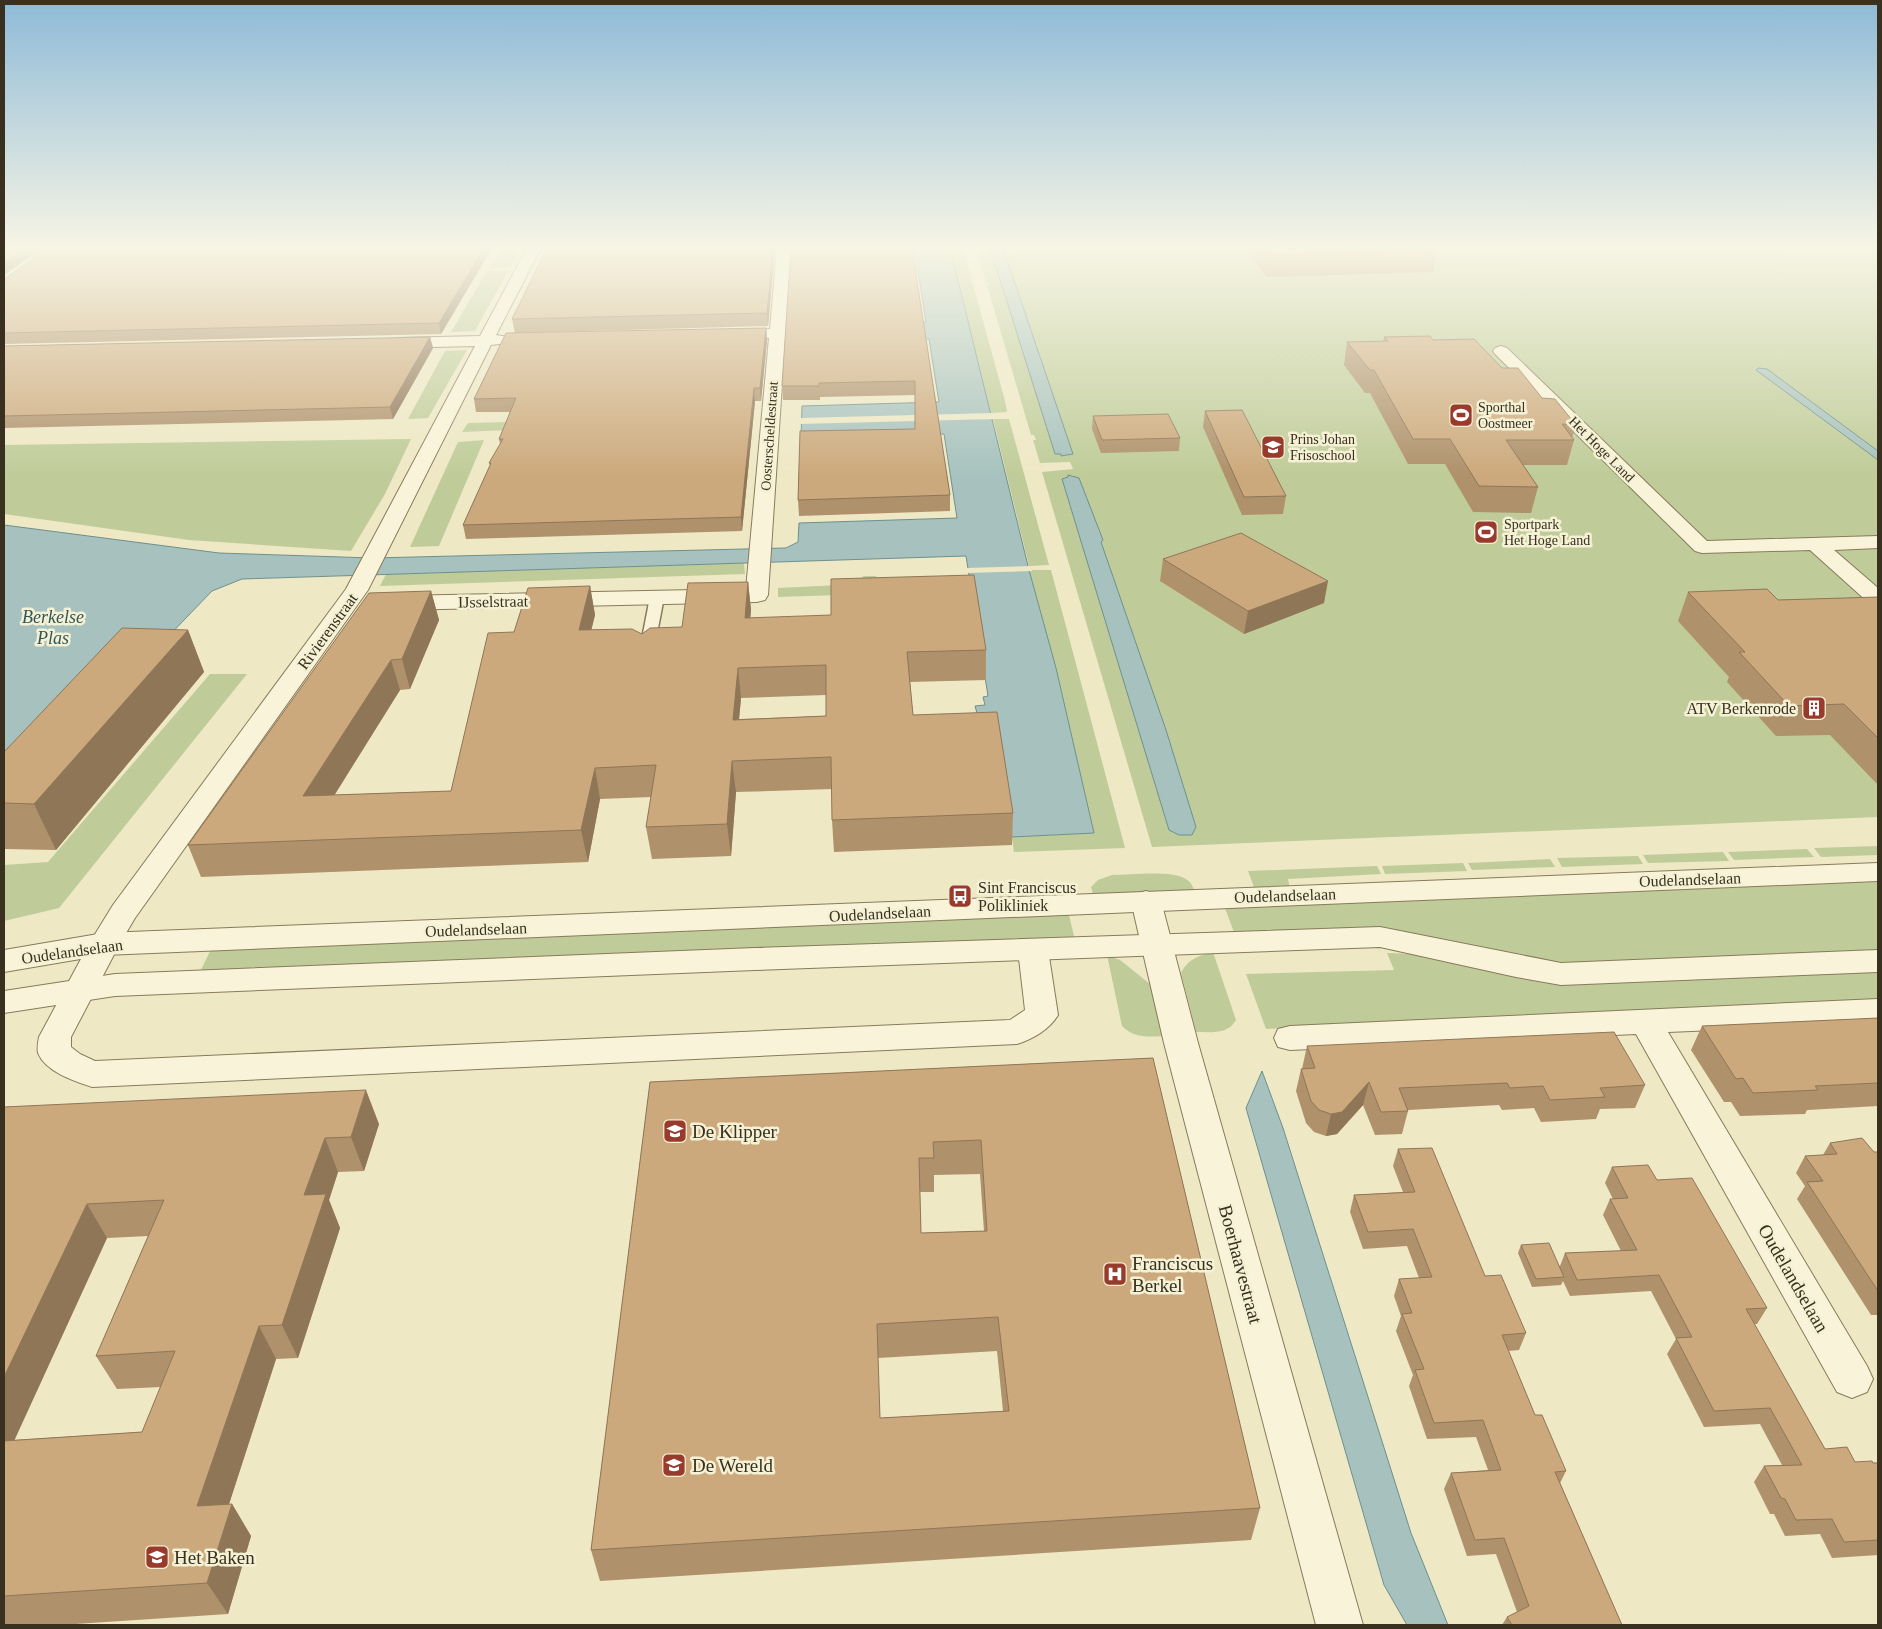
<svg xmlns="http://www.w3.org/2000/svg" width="1882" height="1629" viewBox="0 0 1882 1629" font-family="Georgia,serif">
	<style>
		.green { fill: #bfcc99; fill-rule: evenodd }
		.water { fill: #a7c2be; stroke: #6d908d }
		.pier { fill: #eee8c5 }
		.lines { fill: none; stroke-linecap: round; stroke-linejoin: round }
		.service-casing { stroke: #897a5b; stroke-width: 3 }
		.minor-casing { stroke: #897a5b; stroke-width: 2 }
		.tertiary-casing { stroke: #897a5b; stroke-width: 2 }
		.service { fill: #f9f4d9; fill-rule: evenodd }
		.minor { fill: #f9f4d9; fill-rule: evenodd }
		.tertiary { fill: #f9f4d9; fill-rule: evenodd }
		.wall { fill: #af916b; fill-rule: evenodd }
		.shaded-wall { fill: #8f7657 }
		.building { fill: #cca97c; stroke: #8f7657; fill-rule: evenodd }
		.labels { text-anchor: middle; stroke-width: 5; stroke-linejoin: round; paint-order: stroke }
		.far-poi-label { font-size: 14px; fill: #39301f; stroke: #f5f1d5; text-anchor: start }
		.far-street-label { font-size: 14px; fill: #39301f; stroke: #f5f1d5 }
		.street-label { font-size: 16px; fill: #39301f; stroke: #f5f1d5 }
		.poi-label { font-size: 16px; fill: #39301f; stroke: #f5f1d5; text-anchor: end }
		.water-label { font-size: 18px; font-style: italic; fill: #2f5659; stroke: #f5f1d5 }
		.near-poi-label { font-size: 19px; fill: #39301f; stroke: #f5f1d5; text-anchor: start }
		.near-street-label { font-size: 19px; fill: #39301f; stroke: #f5f1d5 }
	</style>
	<rect width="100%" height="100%" fill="#eee8c5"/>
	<!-- green -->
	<g class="green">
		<polygon points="501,248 521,248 511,267 490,268"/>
		<polygon points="950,248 963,248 1005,401 1007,411 1006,412 991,413"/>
		<path d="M976,248H990L1055,454H1061L1062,456H1066L1000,248H1878V817L1152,847L1042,472L1073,469L1070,462L1040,463L1033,440H1036L1034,435H1031L987,285H989L988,282H986ZM1068,475L1074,476L1169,830L1062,479L1069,477Z"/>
		<polygon points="487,271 508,271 475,331 451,332"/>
		<polygon points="467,350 428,418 408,419 445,351"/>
		<polygon points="751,416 750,420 462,432 468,423"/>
		<polygon points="993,419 1009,419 1049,565 1029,566"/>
		<polygon points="411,439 385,494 351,551 189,540 4,514 4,445"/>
		<polygon points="484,440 439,546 410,547 458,442"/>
		<polygon points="744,563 745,574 380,586 386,574"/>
		<polygon points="1029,570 1051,570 1125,848 1014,852 1012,837 1094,833 1056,668"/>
		<polygon points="863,576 876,576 880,583 962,591 778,597 778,588 860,584"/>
		<polygon points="210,674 247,674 59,908 4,921 4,865 48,862"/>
		<polygon points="1878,846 1878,855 1821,857 1814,848"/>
		<polygon points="1807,849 1814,857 1734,860 1728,852"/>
		<polygon points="1723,852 1729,861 1648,863 1643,855"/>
		<polygon points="1638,856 1643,864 1562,867 1557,858"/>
		<polygon points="1550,859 1555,867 1472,870 1468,863"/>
		<polygon points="1463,863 1467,871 1385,874 1382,866"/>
		<polygon points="1377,866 1381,874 1288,879 1290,889 1255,890 1248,871"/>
		<path d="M1112,875C1131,875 1171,870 1186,879C1191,882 1193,887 1195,892L1094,897L1091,887L1098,880Z"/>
		<polygon points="1878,876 1878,952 1565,966 1482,954 1235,935 1223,903"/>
		<polygon points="1068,911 1075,940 199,974 212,947"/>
		<path d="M1213,952L1236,1020C1228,1035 1210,1032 1196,1032L1181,973C1188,959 1198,956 1213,952Z"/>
		<polygon points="1387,953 1422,954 1452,959 1545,983 1878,970 1878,1002 1266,1029 1246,974 1394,970"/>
		<path d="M1107,955L1120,960L1150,984L1163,1036C1147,1037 1134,1038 1122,1026Z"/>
	</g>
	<!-- water -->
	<g class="water">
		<polygon points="914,248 950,248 1029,570 1056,668 1094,833 1012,837 975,706 985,705 983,697 988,696 966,556 242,579 212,591 4,807 4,525 219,553 372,558 786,548 798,542 799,523 957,518 944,434 801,437 802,406 939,402 929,339 805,341 805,324 926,322 918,271 807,273 807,254 915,251"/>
		<polygon points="990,248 1003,248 1073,454 1061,456 1061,454 1055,454"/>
		<polygon points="1758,368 1767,369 1878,451 1878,460 1756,370"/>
		<polygon points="1068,475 1079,478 1103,540 1101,542 1166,730 1196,827 1192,835 1179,835 1169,830 1062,479 1068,477"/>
		<polygon points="1262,1071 1283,1128 1411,1533 1448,1625 1407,1625 1384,1585 1246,1108"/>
	</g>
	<!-- pier -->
	<g class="pier">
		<polygon points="994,413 995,419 799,424 799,418"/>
		<polygon points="1031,566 1032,571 966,573 966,568"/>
	</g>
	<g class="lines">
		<!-- service casing -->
		<g class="service-casing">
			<polygon id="service" points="657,593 664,597 654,649 647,653 640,649 650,597"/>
		</g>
		<!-- minor casing -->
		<g class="minor-casing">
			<g id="minor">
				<path d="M527,248H541L496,335L508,337L510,340L508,343L491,345L368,590L135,918L119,945L71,1037V1047L80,1054L95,1061L1010,1020L1025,1010L1018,950L1022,942L1033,939L1044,942L1048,950L1058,1015C1050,1029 1033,1039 1017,1044L92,1087C74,1081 46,1072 38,1053C37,1048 38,1042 39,1037L89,944L113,905L346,589L475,346L395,348L389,346L387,343L389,340L395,338L480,336Z"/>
				<polygon points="777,248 791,248 768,595 765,600 757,602 397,610 389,608 386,603 389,598 397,596 746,589 769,338 730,340 724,338 722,335 724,332 730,330 770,329"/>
				<polygon points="1501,346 1507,348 1707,541 1878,536 1878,548 1834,550 1878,588 1878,606 1870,604 1810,550 1702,553 1695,551 1495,354 1493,351 1495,348"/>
				<polygon points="1146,891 1156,894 1161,901 1198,1043 1363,1625 1316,1625 1164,1043 1131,901 1136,894"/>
				<polygon points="1878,999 1878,1023 1668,1032 1867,1366 1873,1379 1867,1392 1852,1398 1837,1392 1636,1034 1290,1050 1278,1047 1274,1038 1278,1029 1290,1026"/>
			</g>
		</g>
		<!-- tertiary casing -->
		<g class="tertiary-casing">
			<g id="tertiary">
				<polygon points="1878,863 1878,881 104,955 4,972 4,950 104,933"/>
				<polygon points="1380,927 1561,963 1878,950 1878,972 1561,985 1516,977 1380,947 755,970 115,996 4,1013 4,991 115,974 755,948"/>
			</g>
		</g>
		<!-- service -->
		<use href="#service" class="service"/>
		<!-- minor -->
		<use href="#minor" class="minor"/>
		<!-- tertiary -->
		<use href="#tertiary" class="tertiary"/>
	</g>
	<!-- wall -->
	<g class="wall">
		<polygon points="492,248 441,334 4,344 4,278"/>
		<polygon points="547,248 775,248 768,326 515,333 512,319"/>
		<polygon points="912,248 950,495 950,511 799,516 798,500 915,429 915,395 820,397 820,400 783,400 782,386"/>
		<polygon points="1244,248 1434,248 1437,251 1433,272 1267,277"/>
		<polygon points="766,328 767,340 761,401 755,401 742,531 466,539 463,525 490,466 489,463 500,444 499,439 510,412 476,412 474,399"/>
		<polygon points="430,337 433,348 393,419 4,428 4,346"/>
		<polygon points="1384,337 1433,340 1502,368 1576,425 1572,438 1574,440 1567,465 1523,465 1538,487 1531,513 1473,512 1445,464 1408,464 1370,393 1365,393 1344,365 1347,342 1383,341"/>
		<polygon points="1205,411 1286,496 1283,514 1242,515 1203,427"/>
		<polygon points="1093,416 1180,438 1179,451 1101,453 1092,429"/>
		<polygon points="1163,559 1324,603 1244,634 1160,581"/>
		<path d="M748,582L751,610L750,618L986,650V680L910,682L913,715L1013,813L1012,845L834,852L832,820V789L736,792L731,856L652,859L646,827L651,797L600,799L588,862L201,877L188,845L431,591L439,620L410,689L400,690L334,795L451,791L514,632L590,586L595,615L591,630L642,634L682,627ZM826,695V716L739,719L741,698Z"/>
		<polygon points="1688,592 1778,600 1878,597 1878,785 1830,735 1776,736 1727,682 1729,677 1678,621"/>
		<polygon points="188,630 204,672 56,850 4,849 4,752"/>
		<polygon points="1878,1018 1878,1106 1807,1110 1805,1114 1740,1116 1731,1102 1724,1102 1691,1050 1702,1026"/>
		<polygon points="1307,1046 1645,1085 1635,1108 1600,1109 1596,1119 1541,1122 1534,1108 1502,1110 1499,1105 1408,1110 1408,1111 1402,1134 1375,1135 1363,1105 1337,1134 1326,1136 1314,1132 1306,1123 1296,1091 1301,1069 1302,1069"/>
		<path d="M1153,1058L1260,1508L1251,1540L600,1581L591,1550L650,1082ZM980,1174L984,1231L921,1233L920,1192H934V1175ZM997,1351L1003,1411L880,1418L878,1358Z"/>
		<path d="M4,1107L379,1124L364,1171L338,1172L329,1200L340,1228L298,1358L276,1359L229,1504H232L251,1536L228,1614L60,1625H4ZM148,1236L96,1356L117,1389L161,1387L142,1432L14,1440L107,1238Z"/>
		<polygon points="1830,1143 1874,1152 1878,1152 1878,1315 1871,1315 1797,1199 1805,1186 1796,1173 1805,1156 1823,1155"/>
		<polygon points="1398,1149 1485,1276 1526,1333 1519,1350 1508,1351 1535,1415 1566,1471 1560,1483 1622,1625 1502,1625 1507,1617 1517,1612 1496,1554 1467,1556 1444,1489 1451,1473 1488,1470 1476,1437 1427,1439 1409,1386 1413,1375 1396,1331 1401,1316 1394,1296 1399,1279 1419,1278 1407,1246 1363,1249 1350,1212 1354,1195 1403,1192 1393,1166"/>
		<polygon points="1612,1167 1657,1180 1767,1308 1757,1324 1754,1324 1825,1449 1855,1462 1878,1463 1878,1555 1832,1558 1820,1534 1785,1536 1774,1514 1770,1514 1754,1482 1764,1466 1782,1465 1760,1424 1704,1427 1667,1354 1676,1339 1651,1291 1570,1296 1563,1281 1561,1285 1532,1287 1518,1253 1521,1245 1560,1266 1565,1253 1621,1251 1603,1215 1610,1199 1613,1199 1605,1183"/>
	</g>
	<!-- shaded-wall -->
	<g class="shaded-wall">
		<polygon points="25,248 44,248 4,275 4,262"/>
		<polygon points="484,248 492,248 441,334 439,323"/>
		<polygon points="773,248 775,248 768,326 767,313"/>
		<polygon points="766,328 767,340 761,401 760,388"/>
		<polygon points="430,337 433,348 393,419 390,407"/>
		<polygon points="754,388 755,401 742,531 741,517"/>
		<polygon points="1328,581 1324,603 1244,634 1248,611"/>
		<polygon points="748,582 751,610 748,647 745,618"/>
		<polygon points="590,586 595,615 584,660 579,630"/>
		<polygon points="431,591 439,620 410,689 402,659"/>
		<polygon points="188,630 204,672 56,850 34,804"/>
		<polygon points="391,660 400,690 314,828 303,796"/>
		<polygon points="738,668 741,698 736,751 733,720"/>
		<polygon points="732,761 736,792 731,856 727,824"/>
		<polygon points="595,768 600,799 588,862 581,830"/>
		<polygon points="1369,1082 1363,1105 1337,1134 1326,1136 1331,1114"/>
		<polygon points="366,1090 379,1124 364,1171 351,1137"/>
		<polygon points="325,1138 338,1172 329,1200 340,1228 298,1358 282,1325 304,1195"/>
		<polygon points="87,1204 107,1238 4,1463 4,1377"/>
		<polygon points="259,1326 276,1359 218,1538 197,1506"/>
		<polygon points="232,1504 251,1536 228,1614 207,1583"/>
	</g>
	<!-- building -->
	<g class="building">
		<polygon points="4,248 25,248 4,262"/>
		<polygon points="47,248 484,248 439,323 4,333 4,278 6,278"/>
		<polygon points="547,248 773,248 767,313 512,319"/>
		<polygon points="791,248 912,248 950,495 798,500 800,431 915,429 915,381 819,383 819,386 782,386"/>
		<polygon points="1263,248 1434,248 1437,251 1270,255"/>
		<polygon points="766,328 760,388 754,388 741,517 463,525 491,463 489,463 503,439 499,439 516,398 474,399 506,333"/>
		<polygon points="1430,336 1433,340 1474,339 1502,368 1518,368 1542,398 1555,399 1576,425 1562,424 1574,440 1506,440 1538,487 1479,486 1450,439 1413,439 1374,370 1370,370 1347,342 1388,341 1384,337"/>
		<polygon points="430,337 390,407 4,416 4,346"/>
		<polygon points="1242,410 1286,496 1244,497 1205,411"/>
		<polygon points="1168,414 1180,438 1102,440 1093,416"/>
		<polygon points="1241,533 1328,581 1248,611 1163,559"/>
		<path d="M974,575L986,650L907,652L913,715L997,712L1013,813L832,820L831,757L732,761L727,824L646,827L656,765L595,768L581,830L188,845L369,593L431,591L402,659L391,660L303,796L451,791L488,633L514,632L528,588L590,586L579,630L632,629L642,634L650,628L682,627L688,583L748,582L745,618L831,615V579ZM826,665V716L733,720L738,668Z"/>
		<polygon points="1767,589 1778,600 1878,597 1878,738 1844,704 1789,706 1739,652 1745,652 1688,592"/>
		<polygon points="122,628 188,630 34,804 4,803 4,752"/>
		<polygon points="1878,1018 1878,1083 1815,1086 1818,1090 1753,1093 1743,1078 1736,1079 1702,1026"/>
		<polygon points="1614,1032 1645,1085 1600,1088 1605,1097 1550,1100 1543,1086 1510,1088 1507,1083 1399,1088 1408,1111 1381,1112 1369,1082 1342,1112 1331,1114 1319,1110 1311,1101 1301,1069 1315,1068 1307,1046"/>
		<path d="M1153,1058L1260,1508L591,1550L650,1082ZM981,1140L987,1231L921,1233L919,1158H934L933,1142ZM998,1317L1009,1411L880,1418L877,1324Z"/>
		<polygon points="366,1090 351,1137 325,1138 304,1195 326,1194 282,1325 259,1326 197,1506 232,1504 207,1583 4,1596 4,1441 142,1432 175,1351 96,1356 164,1200 87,1204 4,1377 4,1107"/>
		<polygon points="1862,1138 1874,1152 1878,1152 1878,1291 1807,1182 1823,1181 1805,1156 1837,1154 1830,1143"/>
		<polygon points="1432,1148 1485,1276 1501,1275 1526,1333 1502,1335 1535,1415 1542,1415 1566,1471 1555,1472 1622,1625 1512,1625 1507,1617 1529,1606 1504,1538 1475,1540 1451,1473 1501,1470 1483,1420 1434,1423 1415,1370 1424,1369 1402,1314 1412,1313 1399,1279 1432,1277 1413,1229 1368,1232 1354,1195 1415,1192 1398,1149"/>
		<polygon points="1648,1165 1657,1180 1692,1178 1767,1308 1746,1309 1825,1449 1847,1447 1855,1462 1872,1461 1873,1463 1878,1463 1878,1540 1844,1542 1832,1519 1796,1520 1785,1499 1781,1498 1764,1466 1802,1465 1770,1408 1714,1411 1676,1338 1692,1337 1659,1275 1577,1280 1565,1253 1637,1250 1610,1199 1628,1198 1612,1167"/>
		<polygon points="1549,1243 1564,1277 1536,1279 1521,1245"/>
	</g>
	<!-- sky -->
	<linearGradient id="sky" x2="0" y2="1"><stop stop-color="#8ebad7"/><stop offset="0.52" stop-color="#f7f5e5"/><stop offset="1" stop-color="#f7f5e5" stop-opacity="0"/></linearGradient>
	<rect width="1882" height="476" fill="url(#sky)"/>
	<!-- icons -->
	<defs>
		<g id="stadium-square" transform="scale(1.25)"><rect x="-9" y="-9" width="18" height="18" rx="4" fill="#983b2c" stroke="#f5f1d5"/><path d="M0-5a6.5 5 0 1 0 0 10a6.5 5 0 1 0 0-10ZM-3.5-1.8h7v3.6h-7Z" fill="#fff"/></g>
		<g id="school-square" transform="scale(1.25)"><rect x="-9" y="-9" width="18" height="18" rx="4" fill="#983b2c" stroke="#f5f1d5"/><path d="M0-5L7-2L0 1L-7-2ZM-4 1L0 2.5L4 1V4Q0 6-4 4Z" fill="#fff"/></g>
		<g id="building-square" transform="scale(1.25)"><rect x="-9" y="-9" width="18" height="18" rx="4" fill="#983b2c" stroke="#f5f1d5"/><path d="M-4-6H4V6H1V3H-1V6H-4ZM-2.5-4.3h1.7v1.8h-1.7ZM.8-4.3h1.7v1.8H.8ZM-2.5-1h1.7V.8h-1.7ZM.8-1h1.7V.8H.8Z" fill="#fff"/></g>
		<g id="bus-square" transform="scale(1.25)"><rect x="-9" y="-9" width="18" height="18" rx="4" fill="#983b2c" stroke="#f5f1d5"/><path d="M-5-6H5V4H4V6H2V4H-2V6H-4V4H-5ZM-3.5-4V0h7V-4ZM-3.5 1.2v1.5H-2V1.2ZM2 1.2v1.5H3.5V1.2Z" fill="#fff"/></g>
		<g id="hospital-square" transform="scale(1.25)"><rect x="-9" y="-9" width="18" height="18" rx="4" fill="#983b2c" stroke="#f5f1d5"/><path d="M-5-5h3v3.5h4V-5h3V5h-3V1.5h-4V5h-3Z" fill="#fff"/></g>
	</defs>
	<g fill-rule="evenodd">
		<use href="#stadium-square" x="1461" y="415"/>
		<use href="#school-square" x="1273" y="447"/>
		<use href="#stadium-square" x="1486" y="532"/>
		<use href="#building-square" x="1814" y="708"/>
		<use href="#bus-square" x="960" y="896"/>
		<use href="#school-square" x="675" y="1131"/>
		<use href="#hospital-square" x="1115" y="1274"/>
		<use href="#school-square" x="674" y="1465"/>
		<use href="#school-square" x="157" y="1557"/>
	</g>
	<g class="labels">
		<!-- far-poi labels -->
		<g class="far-poi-label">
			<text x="1478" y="412">Sporthal<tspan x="1478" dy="16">Oostmeer</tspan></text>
			<text x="1290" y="444">Prins Johan<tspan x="1290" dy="16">Frisoschool</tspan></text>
			<text x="1504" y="529">Sportpark<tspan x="1504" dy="16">Het Hoge Land</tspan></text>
		</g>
		<!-- far-street labels -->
		<g class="far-street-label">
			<text transform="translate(769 436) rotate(-86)" y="5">Oosterscheldestraat</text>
			<text transform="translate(1602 449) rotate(45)" y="5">Het Hoge Land</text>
		</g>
		<!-- street labels -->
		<g class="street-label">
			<text transform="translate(493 601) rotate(-1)" y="6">IJsselstraat</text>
			<text transform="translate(327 631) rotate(-54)" y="6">Rivierenstraat</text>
			<text transform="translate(1690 879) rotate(-2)" y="6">Oudelandselaan</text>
			<text transform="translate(1285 895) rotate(-2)" y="6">Oudelandselaan</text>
			<text transform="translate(880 913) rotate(-3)" y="6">Oudelandselaan</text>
			<text transform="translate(476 929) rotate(-2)" y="6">Oudelandselaan</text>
			<text transform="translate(72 951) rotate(-8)" y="6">Oudelandselaan</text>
		</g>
		<!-- poi labels -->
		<g class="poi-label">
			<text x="1796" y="714">ATV Berkenrode</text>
			<text x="978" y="893" text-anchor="start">Sint Franciscus<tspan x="978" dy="18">Polikliniek</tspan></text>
		</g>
		<!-- water labels -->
		<g class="water-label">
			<text x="53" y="623">Berkelse<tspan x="53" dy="21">Plas</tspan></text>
		</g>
		<!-- near-poi labels -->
		<g class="near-poi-label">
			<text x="692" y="1138">De Klipper</text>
			<text x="1132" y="1270">Franciscus<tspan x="1132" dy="22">Berkel</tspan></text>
			<text x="692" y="1472">De Wereld</text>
			<text x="174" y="1564">Het Baken</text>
		</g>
		<!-- near-street labels -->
		<g class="near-street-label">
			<text transform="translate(1241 1264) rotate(75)" y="7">Boerhaavestraat</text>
			<text transform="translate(1794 1278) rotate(60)" y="7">Oudelandselaan</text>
		</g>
	</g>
	<!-- border -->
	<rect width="1882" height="1629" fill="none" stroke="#39301f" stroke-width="10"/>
</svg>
